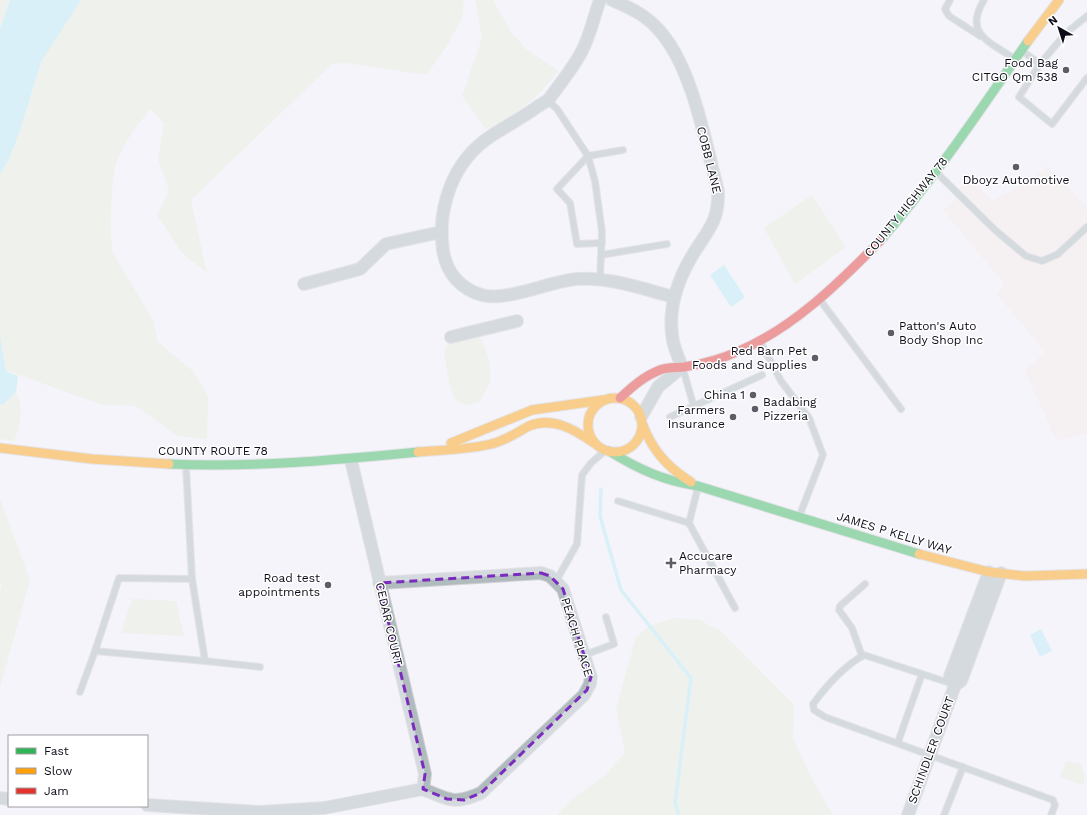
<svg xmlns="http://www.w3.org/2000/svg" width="1087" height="815" viewBox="0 0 1087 815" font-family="'Work Sans',sans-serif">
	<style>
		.commercial { fill: #f6ece6 }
		.green { fill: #e9eede }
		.water { fill: #b9ecf7 }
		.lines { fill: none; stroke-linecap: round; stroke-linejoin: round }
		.stream { stroke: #b9ecf7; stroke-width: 3.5 }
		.lane-casing { stroke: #d0d0d5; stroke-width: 8 }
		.street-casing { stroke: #d0d0d5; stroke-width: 14 }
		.fast-casing { stroke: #d0d0d5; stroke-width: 11 }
		.slow-casing { stroke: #d0d0d5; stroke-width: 11 }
		.jam-casing { stroke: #d0d0d5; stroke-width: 11 }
		.lane { stroke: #afbbbd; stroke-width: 6 }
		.street { stroke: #afbbbd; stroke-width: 12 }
		.fast { stroke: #30b455; stroke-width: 9 }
		.slow { stroke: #ff9f0a; stroke-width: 9 }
		.jam { stroke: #e5322d; stroke-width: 9 }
		.marked { fill: none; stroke: #7b2cbf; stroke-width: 3; stroke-dasharray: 8 5; stroke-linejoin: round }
		.poi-dot { fill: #5e5d67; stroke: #fff; stroke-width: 1.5 }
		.labels { text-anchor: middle; stroke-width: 3; stroke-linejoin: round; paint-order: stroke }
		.poi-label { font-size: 12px; fill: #0e0c18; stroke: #fff; text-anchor: end }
		.street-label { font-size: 12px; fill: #0e0c18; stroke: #fff }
	</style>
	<rect width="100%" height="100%" fill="#f4f4fa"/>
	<!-- commercial -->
	<polygon class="commercial" points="1047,166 1087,207 1087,434 1056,440 1025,371 1045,352 996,293 1005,285 943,210 953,201 967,175 992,200 1018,188"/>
	<!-- green -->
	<g class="green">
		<path d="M0,0H464L462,19L445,49L426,75L347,63L332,64L191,200L207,273L181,252L157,215L169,191L158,159L164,124L151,109C137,125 125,141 117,161C111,176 109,237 113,253L153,320L158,342L193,371L208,396L207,439L177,436L136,406L102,405L0,368Z"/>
		<polygon points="475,0 493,0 511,32 526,49 559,71 539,94 521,110 486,129 462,96 482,38"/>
		<polygon points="812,195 846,247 795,284 764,228"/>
		<path d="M477,333C485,344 493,367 490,381C488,389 483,396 478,403L465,405L455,399L450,388L444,352L453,334Z"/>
		<path d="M16,392C24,409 21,425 14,441L0,439V404L4,405Z"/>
		<polygon points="0,499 30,580 0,688 0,591 2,586 0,582"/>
		<polygon points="132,599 176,601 184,636 121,633"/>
		<polygon points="674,618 700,620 722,632 794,705 793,738 813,781 833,815 557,815 572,799 605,775 625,753 616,708 636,637 649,626"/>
		<polygon points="1066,761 1081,764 1085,778 1083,785 1060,777"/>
	</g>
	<!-- water -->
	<g class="water">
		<polygon points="10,0 81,0 41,62 20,130 10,157 0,175 0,29"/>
		<polygon points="724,265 745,297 731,307 710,275"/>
		<polygon points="0,336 6,371 18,376 16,392 3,405 0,404"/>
		<polygon points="1041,629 1052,651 1040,657 1030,635"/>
	</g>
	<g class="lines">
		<!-- stream -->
		<polyline class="stream" points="601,489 600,516 621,590 691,678 675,803 679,815"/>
		<!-- lane casing -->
		<g class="lane-casing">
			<g id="lane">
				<polyline points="950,0 945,9 949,16 980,36"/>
				<path d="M984,0C963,34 990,42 1015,59"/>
				<polyline points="1022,51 1040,64 1019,97 1052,124 1087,78"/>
				<polyline points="1040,64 1066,33 1087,16"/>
				<polyline points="547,100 557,109 588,156 595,181 602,232 600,279"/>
				<polyline points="937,173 995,230 1026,256 1042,261 1058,254 1087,227"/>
				<polyline points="602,243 577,244 570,203 557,189 588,156 623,150"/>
				<polyline points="601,255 667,244"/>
				<polyline points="820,300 901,409"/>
				<polyline points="760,341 781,381 809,418 823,455 799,517"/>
				<polyline points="683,369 694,407"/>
				<polyline points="670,417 762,375"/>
				<polyline points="186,466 192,579 205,661 95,651 119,578 192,579"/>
				<polyline points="698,487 689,523 735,608"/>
				<polyline points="618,501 689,523"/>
				<polyline points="556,581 577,544 582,475 591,463 606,450"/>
				<polyline points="584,655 614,644 606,617"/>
				<polyline points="862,656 852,628 839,610 840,606 865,584"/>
				<polyline points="205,661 260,667"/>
				<path d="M953,684L864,655C844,666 827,685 813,704L814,710L825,717L1053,800L1055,805L1051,815"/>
				<polyline points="80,692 95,651"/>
				<polyline points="898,742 922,674"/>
				<polyline points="944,815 963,767"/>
			</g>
		</g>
		<!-- street casing -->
		<g class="street-casing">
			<g id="street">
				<path d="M600,0C594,16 590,36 582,51C573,68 560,84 549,99C546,102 541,104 537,107C522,118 506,126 491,136C453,161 437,207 443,250C446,272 460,289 482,295C506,302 550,281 577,279C610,277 643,289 674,297"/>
				<path d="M612,0C628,7 644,14 656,27C692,63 705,141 718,191C719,219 710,228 695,251C678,278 667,310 673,341C675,350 679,359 682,367L658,387L641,417"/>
				<polyline points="304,284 360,269 386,244 441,232"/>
				<polyline points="451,337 517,321"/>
				<polyline points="351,460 425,774 423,789"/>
				<path d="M379,583L541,573L550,576L563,589L591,677L590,684L584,695L481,793C454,805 449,800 423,789"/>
				<polyline points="955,685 950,676 989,572"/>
				<polyline points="0,798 9,799"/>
				<polyline points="147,805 259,812 324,808 423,789"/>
				<polyline points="908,815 955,685 961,681 1001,573"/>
			</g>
		</g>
		<!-- fast casing -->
		<g class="fast-casing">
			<g id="fast">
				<path d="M880,241C935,178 981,109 1028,41"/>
				<path d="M609,451C638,469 664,481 698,486L919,554"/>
				<path d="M169,464C252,468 335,460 418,452"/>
			</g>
		</g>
		<!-- slow casing -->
		<g class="slow-casing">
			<g id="slow">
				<polyline points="1028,41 1059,0"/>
				<circle cx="615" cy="425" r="27"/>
				<path d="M642,423C652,450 667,467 691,482"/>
				<polyline points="451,443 532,410 603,400"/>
				<polyline points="0,448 92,459 169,464"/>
				<path d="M418,452C442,450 467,450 491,444C505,441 516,433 529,426C553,416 575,430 594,443"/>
				<polyline points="919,554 989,572 1025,576 1087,574"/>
			</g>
		</g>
		<!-- jam casing -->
		<g class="jam-casing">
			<path id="jam" d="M620,398C632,387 644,376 660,370C667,367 676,368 684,367C702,364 722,359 739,351C793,328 839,283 880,241"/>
		</g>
		<!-- lane -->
		<use href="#lane" class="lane"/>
		<!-- street -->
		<use href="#street" class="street"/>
		<!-- fast -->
		<use href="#fast" class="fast"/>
		<!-- slow -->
		<use href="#slow" class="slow"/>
		<!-- jam -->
		<use href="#jam" class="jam"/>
	</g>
	<!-- marked area -->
	<path d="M0 0H1087V815H0ZM541,573L550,576L563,589L591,677L587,690L481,793L464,800L447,799L423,789L425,774L379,583Z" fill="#f4f4fa" fill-opacity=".55" fill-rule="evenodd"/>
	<path class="marked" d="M541,573L550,576L563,589L591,677L587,690L481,793L464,800L447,799L423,789L425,774L379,583Z"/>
	<!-- markers -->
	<g class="poi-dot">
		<circle cx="1066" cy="70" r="4"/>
		<circle cx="1016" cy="167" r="4"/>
		<circle cx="891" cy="333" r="4"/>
		<circle cx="815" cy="358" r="4"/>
		<circle cx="753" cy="395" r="4"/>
		<circle cx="755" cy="409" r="4"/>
		<circle cx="733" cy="417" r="4"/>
		<path d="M669 557h4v4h4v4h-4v4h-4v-4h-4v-4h4z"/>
		<circle cx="328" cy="585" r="4"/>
	</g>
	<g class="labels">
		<!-- poi labels -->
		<g class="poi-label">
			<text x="1058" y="67">Food Bag<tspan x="1058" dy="14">CITGO Qm 538</tspan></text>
			<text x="1016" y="184" text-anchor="middle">Dboyz Automotive</text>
			<text x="899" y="330" text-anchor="start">Patton's Auto<tspan x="899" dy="14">Body Shop Inc</tspan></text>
			<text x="807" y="355">Red Barn Pet<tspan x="807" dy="14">Foods and Supplies</tspan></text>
			<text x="745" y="399">China 1</text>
			<text x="763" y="406" text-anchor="start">Badabing<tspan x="763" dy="14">Pizzeria</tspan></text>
			<text x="725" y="414">Farmers<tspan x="725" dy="14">Insurance</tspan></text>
			<text x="679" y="560" text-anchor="start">Accucare<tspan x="679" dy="14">Pharmacy</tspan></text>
			<text x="320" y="582">Road test<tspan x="320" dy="14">appointments</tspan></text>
		</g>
		<!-- street labels -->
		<g class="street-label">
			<text transform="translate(709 160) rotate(76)" y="4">COBB LANE</text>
			<text transform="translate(906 207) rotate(-51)" y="4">COUNTY HIGHWAY 78</text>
			<text x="213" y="455">COUNTY ROUTE 78</text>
			<text transform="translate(894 533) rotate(17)" y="4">JAMES P KELLY WAY</text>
			<text transform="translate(389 624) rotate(77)" y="4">CEDAR COURT</text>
			<text transform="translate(577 637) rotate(73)" y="4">PEACH PLACE</text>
			<text transform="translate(931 750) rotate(-70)" y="4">SCHINDLER COURT</text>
		</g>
	</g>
	<!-- legend -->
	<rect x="8" y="735" width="140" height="72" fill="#ffffff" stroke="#9f9ea3"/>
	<rect x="16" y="748" width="20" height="6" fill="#30b455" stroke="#9f9ea3"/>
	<text x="44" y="755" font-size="12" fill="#0e0c18">Fast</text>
	<rect x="16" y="768" width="20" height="6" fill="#ff9f0a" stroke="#9f9ea3"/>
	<text x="44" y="775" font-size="12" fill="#0e0c18">Slow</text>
	<rect x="16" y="788" width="20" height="6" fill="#e5322d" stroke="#9f9ea3"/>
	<text x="44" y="795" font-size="12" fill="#0e0c18">Jam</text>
	<!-- north arrow -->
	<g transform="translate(1059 28) rotate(321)" stroke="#ffffff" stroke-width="3" paint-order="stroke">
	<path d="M0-3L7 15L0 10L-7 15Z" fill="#0e0c18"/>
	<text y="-6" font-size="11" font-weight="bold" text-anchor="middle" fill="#0e0c18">N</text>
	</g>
</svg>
